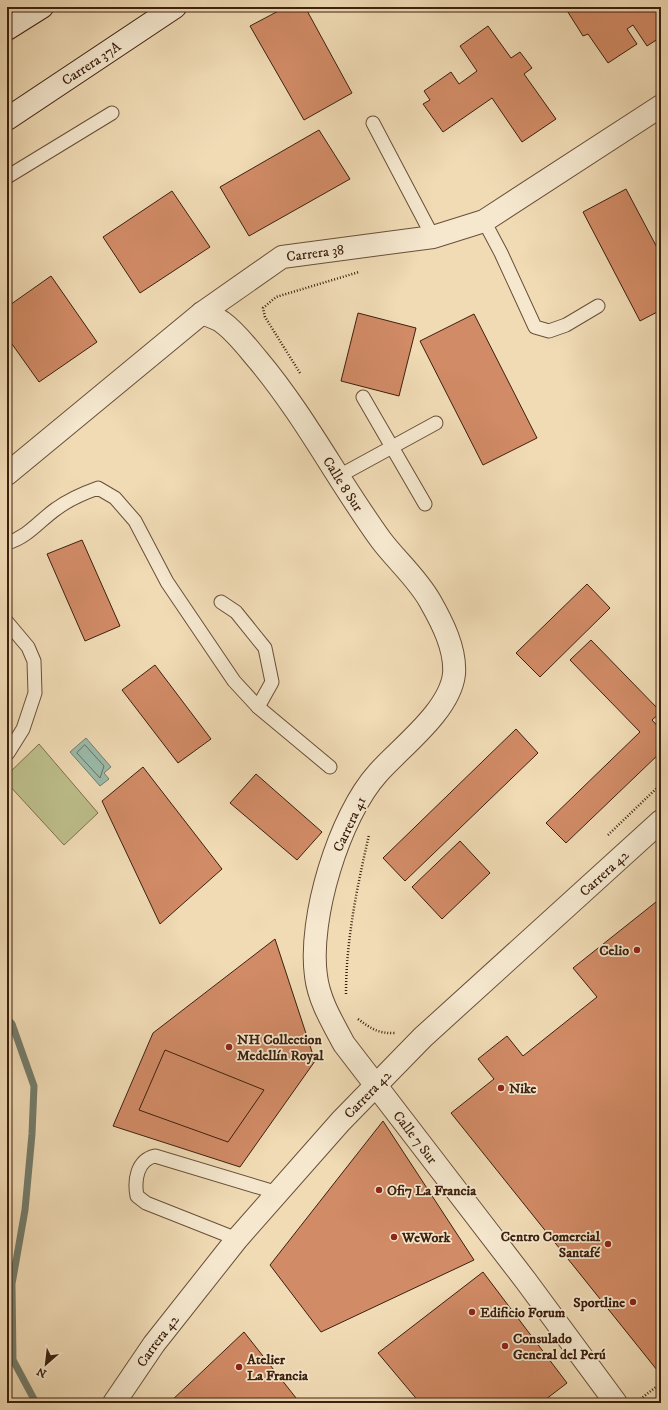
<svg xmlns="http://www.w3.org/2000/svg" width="668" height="1410" viewBox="0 0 668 1410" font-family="'IM FELL DW Pica',serif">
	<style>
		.green { fill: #bdbf8b; stroke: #7c704c }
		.water { fill: #9abbab; stroke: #747d6c }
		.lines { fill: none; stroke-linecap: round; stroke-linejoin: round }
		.shore { stroke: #6b6e5c; stroke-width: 1 }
		.stream { stroke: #747d6c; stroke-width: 7 }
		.building { fill: #d18b66; stroke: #3c200e }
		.lane-casing { stroke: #694f38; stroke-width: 15 }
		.street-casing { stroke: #694f38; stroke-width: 24 }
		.secondary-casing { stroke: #3c200e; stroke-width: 24 }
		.path { stroke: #3c200e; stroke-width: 2.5; stroke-dasharray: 1 2; stroke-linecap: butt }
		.lane { stroke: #f5e8cf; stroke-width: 13 }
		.street { stroke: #f5e8cf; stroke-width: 22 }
		.secondary { stroke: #f5e8cf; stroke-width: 22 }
		.poi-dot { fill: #8f2418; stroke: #f5e8cf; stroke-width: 1.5 }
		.labels { text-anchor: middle; stroke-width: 3.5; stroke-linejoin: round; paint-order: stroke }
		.street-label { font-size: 14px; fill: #3c200e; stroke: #f5e8cf }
		.poi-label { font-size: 14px; font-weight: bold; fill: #3c200e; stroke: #f5e8cf; text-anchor: start }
	</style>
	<rect width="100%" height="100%" fill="#f0dbb5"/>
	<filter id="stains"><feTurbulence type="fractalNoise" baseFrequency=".005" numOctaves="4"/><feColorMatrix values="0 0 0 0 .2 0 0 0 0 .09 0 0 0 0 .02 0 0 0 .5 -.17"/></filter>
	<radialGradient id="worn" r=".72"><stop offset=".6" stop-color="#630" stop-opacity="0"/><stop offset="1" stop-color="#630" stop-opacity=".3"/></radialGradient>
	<!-- green -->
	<polygon class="green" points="39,744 98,813 64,845 7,783 7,775"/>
	<!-- water -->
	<polygon class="water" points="86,738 111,767 104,773 109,779 100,786 70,752"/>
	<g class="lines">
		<!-- shore -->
		<polygon class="shore" points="85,745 104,766 100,778 77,753"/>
		<!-- stream -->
		<polyline class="stream" points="7,1018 12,1024 34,1086 32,1134 25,1210 12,1284 13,1360 36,1403"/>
	</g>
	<!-- building -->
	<g class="building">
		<polygon points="286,7 305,7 352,93 304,120 250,26"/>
		<polygon points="569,7 661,7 661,37 647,46 633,25 627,29 637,44 608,63 588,34 583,36 566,9"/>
		<polygon points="488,26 511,58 520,52 532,68 524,74 556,119 522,142 492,98 443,132 423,104 430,100 424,91 451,72 459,84 477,71 460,46"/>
		<polygon points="319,130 350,179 249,236 220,187"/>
		<polygon points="626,189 661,255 661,310 640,321 583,212"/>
		<polygon points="172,191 210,247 140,293 103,237"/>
		<polygon points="51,276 97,342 39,382 7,337 7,307"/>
		<polygon points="358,313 416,328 399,396 341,381"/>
		<polygon points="474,314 537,438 483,465 420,341"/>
		<polygon points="82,540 120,626 85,641 47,554"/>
		<polygon points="587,584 610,608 540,677 516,653"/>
		<polygon points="591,640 661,712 652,720 661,730 661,752 566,843 546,823 640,732 570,660"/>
		<polygon points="155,665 211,739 178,763 122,690"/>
		<polygon points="516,729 538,753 405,881 383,858"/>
		<polygon points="143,767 222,869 160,924 102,801"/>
		<polygon points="256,774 322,832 297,860 230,803"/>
		<polygon points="460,841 490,873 442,919 412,887"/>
		<polygon points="661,898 661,1375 451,1113 494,1079 478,1059 507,1036 523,1056 597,997 573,968"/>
		<polygon points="275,939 315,1061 240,1167 113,1126 153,1033"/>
		<polygon points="165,1050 264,1090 228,1142 139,1110"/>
		<polygon points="383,1121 474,1260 321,1332 270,1265"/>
		<polygon points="483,1272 567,1383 541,1403 420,1403 378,1353"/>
		<polygon points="244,1332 300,1403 169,1403"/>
	</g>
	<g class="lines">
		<!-- lane casing -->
		<g class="lane-casing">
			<g id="lane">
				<polyline points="373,123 433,237"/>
				<polyline points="7,177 112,113"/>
				<polyline points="484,221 501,253 535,327 549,331 566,325 598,306"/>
				<polyline points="363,397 425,504"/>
				<polyline points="339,476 436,423"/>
				<path d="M7,543C28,537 39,521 56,509C68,500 84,493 98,488L115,498L135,521L167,582L234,681L258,707L330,767"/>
				<polyline points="221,602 236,612 265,648 272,682 258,707"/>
				<polyline points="7,622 28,647 34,661 35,693 23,729 8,753"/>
				<path d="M237,1239L146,1203L137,1196C134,1180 137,1160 155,1156L278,1193"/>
			</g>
		</g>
		<!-- street casing -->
		<g class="street-casing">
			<g id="street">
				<path id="s1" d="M202,313C209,316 217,318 222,322C236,332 247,347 258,360C305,416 338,481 381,540C396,560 417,578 430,601C442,622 456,649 454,674C450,711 401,747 378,773C339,816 308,919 316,976C319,1001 333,1023 344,1044L526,1281L616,1403"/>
				<path id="s2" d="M7,474L202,313L282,257L433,237L484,221L661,106"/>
				<path id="s3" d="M114,1403L154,1344L237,1239L341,1121L423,1037L661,821"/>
			</g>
		</g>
		<!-- secondary casing -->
		<g class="secondary-casing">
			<g id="secondary">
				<polyline points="7,29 42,7"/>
				<path id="s4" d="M7,119L175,7"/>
			</g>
		</g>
		<!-- path -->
		<g class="path">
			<polyline points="300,373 265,317 263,308 276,297 359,272"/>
			<polyline points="608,835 661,784"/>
			<path d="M346,994C346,940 357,887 369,835"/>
			<path d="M358,1019C370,1028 379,1034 395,1033"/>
			<polyline points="638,1401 661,1383"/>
		</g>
		<!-- lane -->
		<use href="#lane" class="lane"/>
		<!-- street -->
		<use href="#street" class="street"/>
		<!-- secondary -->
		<use href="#secondary" class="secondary"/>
	</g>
	<!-- markers -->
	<g class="poi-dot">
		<circle cx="637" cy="950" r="4"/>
		<circle cx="229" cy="1047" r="4"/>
		<circle cx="501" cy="1088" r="4"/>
		<circle cx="379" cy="1190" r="4"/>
		<circle cx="394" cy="1237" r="4"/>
		<circle cx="608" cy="1244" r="4"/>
		<circle cx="633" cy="1302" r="4"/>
		<circle cx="472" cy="1312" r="4"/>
		<circle cx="505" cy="1346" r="4"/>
		<circle cx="239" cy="1367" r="4"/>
	</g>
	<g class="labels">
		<!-- street labels -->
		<g class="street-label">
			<text dy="5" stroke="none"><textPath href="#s4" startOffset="101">Carrera 37A</textPath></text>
			<text dy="5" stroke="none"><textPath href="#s2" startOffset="384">Carrera 38</textPath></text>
			<text dy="5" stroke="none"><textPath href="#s1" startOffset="225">Calle 8 Sur</textPath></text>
			<text transform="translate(349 824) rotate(-65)" y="5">Carrera 41</text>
			<text dy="5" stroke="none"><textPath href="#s3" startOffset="724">Carrera 42</textPath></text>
			<text dy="5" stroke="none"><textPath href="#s3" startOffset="400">Carrera 42</textPath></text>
			<text dy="5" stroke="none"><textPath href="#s1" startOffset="984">Calle 7 Sur</textPath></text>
			<text dy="5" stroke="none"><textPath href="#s3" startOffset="76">Carrera 42</textPath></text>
		</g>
		<!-- poi labels -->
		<g class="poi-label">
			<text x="629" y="955" text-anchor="end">Celio</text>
			<text x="237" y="1044">NH Collection<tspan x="237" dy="16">Medellín Royal</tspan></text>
			<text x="509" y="1093">Nike</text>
			<text x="387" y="1195">Ofi7 La Francia</text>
			<text x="600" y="1241" text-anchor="end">Centro Comercial<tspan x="600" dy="16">Santafé</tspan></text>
			<text x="402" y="1242">WeWork</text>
			<text x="625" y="1307" text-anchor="end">Sportline</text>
			<text x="480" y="1317">Edificio Forum</text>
			<text x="513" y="1343">Consulado<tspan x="513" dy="16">General del Perú</tspan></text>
			<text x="247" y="1364">Atelier<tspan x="247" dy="16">La Francia</tspan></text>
		</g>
	</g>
	<!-- margin -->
	<rect width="668" height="1410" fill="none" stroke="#f0dbb5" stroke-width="24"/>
	<rect x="8" y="8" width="652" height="1394" fill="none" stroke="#3c200e" stroke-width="2"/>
	<rect x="12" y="12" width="644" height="1386" fill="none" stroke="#3c200e"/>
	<!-- north arrow -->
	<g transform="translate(46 1364) rotate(208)" stroke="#f5e8cf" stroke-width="3" paint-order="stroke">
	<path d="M0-3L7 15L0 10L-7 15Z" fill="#3c200e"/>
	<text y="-6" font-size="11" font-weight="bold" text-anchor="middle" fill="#3c200e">N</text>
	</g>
	<rect width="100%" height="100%" filter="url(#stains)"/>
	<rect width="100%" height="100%" fill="url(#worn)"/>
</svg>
